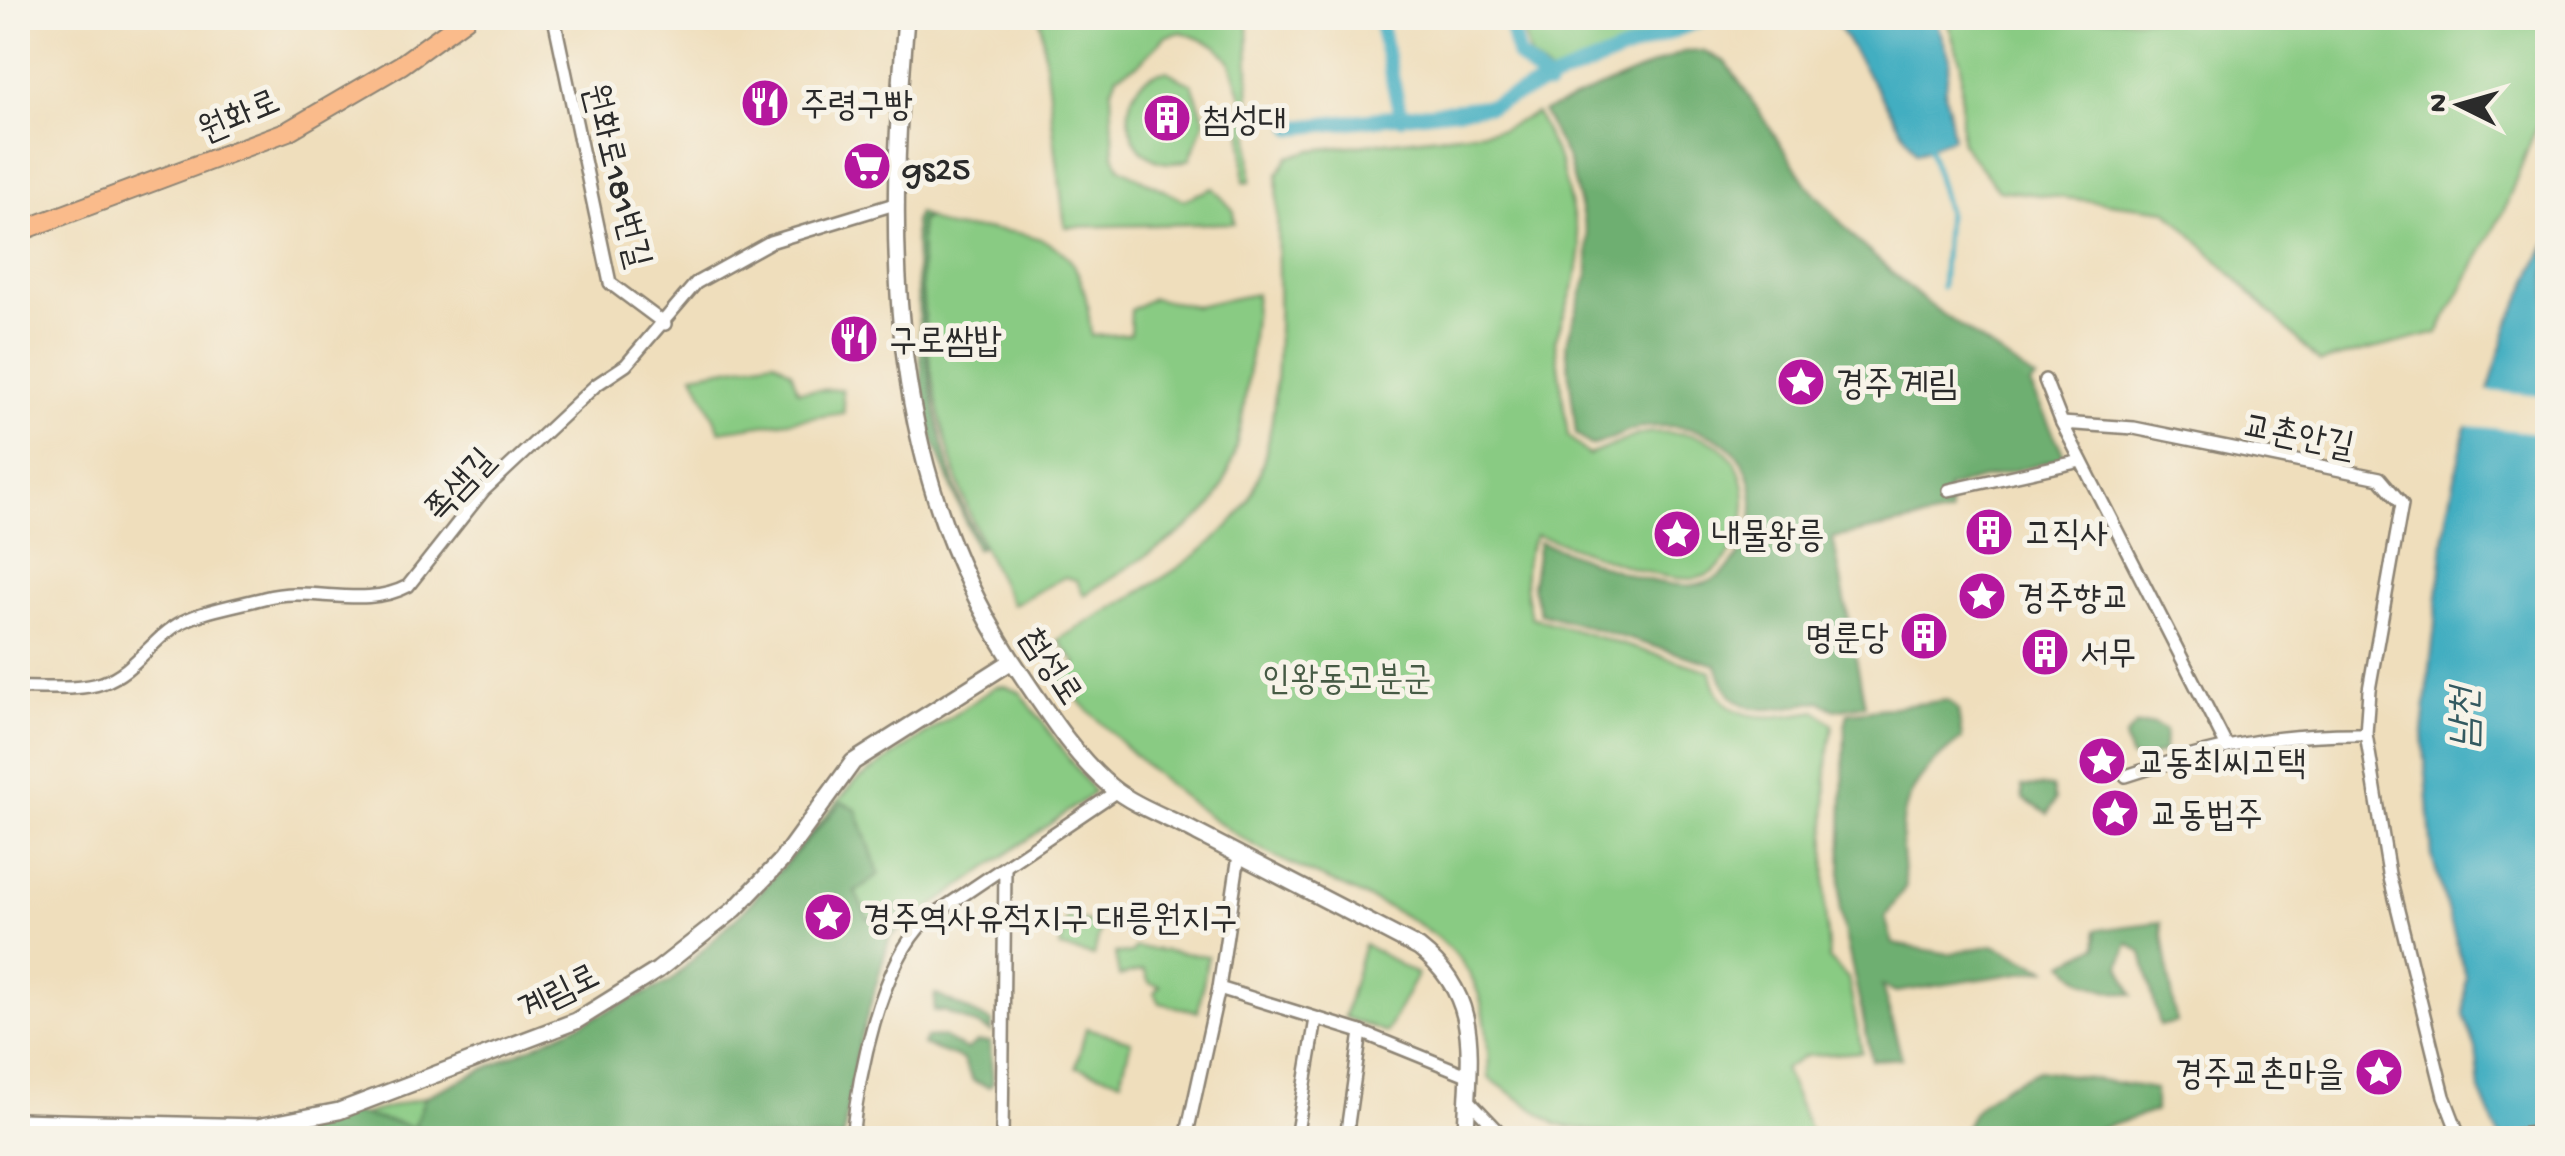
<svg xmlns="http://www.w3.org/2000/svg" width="2565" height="1156" viewBox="0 0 2565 1156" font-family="'Gochi Hand','Poor Story',sans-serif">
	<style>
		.green { fill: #89cb83; stroke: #5a7b57; stroke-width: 2.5 }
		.forest { fill: #6eaf71; stroke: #4c6d4e; stroke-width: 2.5 }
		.water { fill: #43aec1; stroke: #376c76; stroke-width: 2.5 }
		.pier { fill: #efdebc }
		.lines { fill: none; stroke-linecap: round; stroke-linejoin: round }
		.stream { stroke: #43aec1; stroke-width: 5 }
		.canal { stroke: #43aec1; stroke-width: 15 }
		.minor-casing { stroke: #8d8474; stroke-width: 16 }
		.tertiary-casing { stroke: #8d8474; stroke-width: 20 }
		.primary-casing { stroke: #8d8474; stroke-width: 22 }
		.minor { stroke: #fff; stroke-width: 11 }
		.tertiary { stroke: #fff; stroke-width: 15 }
		.primary { stroke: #fabb8b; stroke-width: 18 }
		.labels { text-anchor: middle; stroke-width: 10; stroke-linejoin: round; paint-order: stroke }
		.poi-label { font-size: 35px; fill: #2b2b2b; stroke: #f7f3e8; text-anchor: start }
		.street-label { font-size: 35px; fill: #2b2b2b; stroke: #f7f3e8 }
		.park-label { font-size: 35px; fill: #475b45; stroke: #f7f3e8 }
		.water-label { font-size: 38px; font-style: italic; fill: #335960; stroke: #f7f3e8 }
	</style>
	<rect width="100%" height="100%" fill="#f7f3e8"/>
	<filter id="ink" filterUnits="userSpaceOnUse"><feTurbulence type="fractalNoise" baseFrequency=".01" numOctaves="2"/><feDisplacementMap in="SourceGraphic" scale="20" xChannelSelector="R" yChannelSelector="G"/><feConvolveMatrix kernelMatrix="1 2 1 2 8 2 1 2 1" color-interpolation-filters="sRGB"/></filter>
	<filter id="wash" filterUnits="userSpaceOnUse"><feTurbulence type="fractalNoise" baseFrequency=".0048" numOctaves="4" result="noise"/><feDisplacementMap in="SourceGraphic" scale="40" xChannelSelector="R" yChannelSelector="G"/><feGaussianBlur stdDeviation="2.25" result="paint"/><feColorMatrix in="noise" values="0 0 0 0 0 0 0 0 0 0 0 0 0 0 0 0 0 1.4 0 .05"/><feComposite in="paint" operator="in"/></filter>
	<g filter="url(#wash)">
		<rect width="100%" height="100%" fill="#efdebc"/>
		<!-- green -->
		<g class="green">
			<polygon points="1040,18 1248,18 1251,181 1244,182 1242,96 1231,63 1217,46 1182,32 1166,36 1138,64 1117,75 1111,91 1114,155 1120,168 1183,200 1213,188 1233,210 1234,223 1065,227"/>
			<polygon points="1519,18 1690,18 1554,78 1530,58"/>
			<polygon points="1946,18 2547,18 2547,99 2504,210 2438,333 2320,362 2167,210 1999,190 1961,143 1961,63"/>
			<path d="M1166,71L1192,84L1205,120L1190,159C1123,184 1105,78 1166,71Z"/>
			<path d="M1536,113L1561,165L1581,248L1576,280L1555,341L1568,436L1588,455C1607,449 1626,438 1645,433C1654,431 1666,433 1676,433C1780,436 1751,577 1691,579C1646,580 1581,547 1536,535C1520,562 1524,587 1531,617L1711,671C1720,728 1773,718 1817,711L1833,724L1827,764L1825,911L1829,959L1848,978L1862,1052L1805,1056L1784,1069L1813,1138H1637L1557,1125L1489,1078C1488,1034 1487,992 1457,956C1416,909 1325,883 1270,854C1186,809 1124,748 1059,680L1077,664L1058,640C1113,606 1193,568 1235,519C1296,450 1273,262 1278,174L1289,157L1312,150L1503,129Z"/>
			<path d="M927,218C954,234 965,227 994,230C1072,236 1085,267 1091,336L1130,334L1131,310L1152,298L1195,306L1256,294C1250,354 1246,447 1216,499C1199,528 1114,575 1084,595L1076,580L1065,577L1012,605C944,479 920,363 920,221Z"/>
			<polygon points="774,360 791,371 798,391 842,389 844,413 720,431 694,374"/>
			<polygon points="1005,686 1020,692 1094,793 890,936 857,1051 843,1138 279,1138 425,1097 670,982 744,910 855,782 995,687"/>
			<polygon points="1067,917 1101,925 1094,956 1060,948"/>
			<polygon points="1364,944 1417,975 1386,1033 1344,1017"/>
			<polygon points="1135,947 1208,956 1198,1012 1160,1003 1154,993 1160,986 1149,983 1144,970 1119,976 1115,954 1132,953"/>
			<polygon points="1086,1028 1131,1041 1121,1080 1076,1067"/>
		</g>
		<!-- forest -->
		<g class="forest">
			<path d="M1703,51L1726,62L1807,184L1857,241L1923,300L2036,380L2030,385L2065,457L1948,488L1950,514L1833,538L1865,705L1835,710L1820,701C1773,710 1732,724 1717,665L1540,613L1532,586L1539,542C1586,557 1644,588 1694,585C1763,582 1798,414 1647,427C1629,428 1609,442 1590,446L1576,434L1566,344L1588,274V237L1569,163L1543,112L1683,52Z"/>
			<path d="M918,213L927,218L920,221C920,329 930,450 981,547L976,549L933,439L922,382L914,222Z"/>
			<path d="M1948,700L1958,711L1962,739C1903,784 1895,814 1906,886L1885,917L1893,944L1950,954L1993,945L2047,969L1896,992L1882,986L1902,1058L1872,1060L1840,911L1845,726L1848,713Z"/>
			<polygon points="2154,724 2165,731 2164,752 2146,758 2130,758 2125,737 2135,726"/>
			<polygon points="2022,786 2052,787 2055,800 2048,814 2023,799"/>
			<polygon points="842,802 857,810 879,874 855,892 868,919 901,905 909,924 890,936 857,1051 843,1138 463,1138 414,1127 425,1097 670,982 744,910"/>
			<path d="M2161,922L2176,1022L2160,1026L2142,953L2128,943L2120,967L2133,995C2108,992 2079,985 2065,963L2097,946L2096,930Z"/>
			<polygon points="935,994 992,1022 992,1032 944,1011 934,1011"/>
			<polygon points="943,1037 967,1050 977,1042 990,1042 993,1083 989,1087 973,1081 962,1059 923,1045 926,1038"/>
			<path d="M2039,1070L2155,1089V1111L2073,1138H1960C1974,1098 2002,1087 2039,1070Z"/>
			<polygon points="352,1113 410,1126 406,1138 276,1138"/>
		</g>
		<!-- water -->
		<g class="water">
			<polygon points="1833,18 1935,18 1950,58 1945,91 1953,138 1916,153"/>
			<polygon points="2547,242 2547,1138 2500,1138 2480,1091 2476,1049 2464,1015 2466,977 2432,856 2423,732 2447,515 2465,430 2489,388 2508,326"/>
		</g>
		<!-- pier -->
		<polygon class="pier" points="2482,390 2547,397 2547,434 2462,425"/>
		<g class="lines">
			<!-- stream -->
			<polyline class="stream" points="1929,147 1947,212 1942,287"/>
			<!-- canal -->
			<g class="canal">
				<polyline points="1379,18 1401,118"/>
				<polyline points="1509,18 1518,56 1549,85"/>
				<polyline points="1293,128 1489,106 1703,19"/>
			</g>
		</g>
	</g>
	<g filter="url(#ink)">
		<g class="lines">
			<!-- minor casing -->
			<g class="minor-casing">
				<g id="minor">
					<polyline points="554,18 610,283 665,324"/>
					<polyline points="2045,380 2062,423 2226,745"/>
					<polyline points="2062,423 2134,428 2380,478 2402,504 2369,690 2366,734 2389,874 2444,1096 2460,1138"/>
					<polyline points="1949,490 2081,461"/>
					<path d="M18,688C43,687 79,691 102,683C135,672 152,638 182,622C205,610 238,605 264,598C311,585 363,610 408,586L483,491L596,385L626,365L696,283L770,242L898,203"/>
					<path d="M2126,776C2215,747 2271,733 2366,734"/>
					<polyline points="1219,988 1361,1032 1467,1075"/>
					<polyline points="1467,1098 1505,1138"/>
					<path d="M852,1138C858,1077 880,964 926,920L1117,791"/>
					<polyline points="1002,1138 1005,868"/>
					<polyline points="1186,1138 1219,988 1239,855"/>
					<polyline points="1296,1138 1316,1019"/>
					<polyline points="1346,1138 1361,1032"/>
				</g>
			</g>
			<!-- tertiary casing -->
			<g class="tertiary-casing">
				<g id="tertiary">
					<path d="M906,18C886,255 885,477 1025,680C1050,717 1076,757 1110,786C1134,806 1170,818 1197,833C1271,872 1345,910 1419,948C1486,1000 1467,1063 1466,1138"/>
					<polyline points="18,1121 257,1127 339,1111 576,1021 658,970 735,909 781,861 853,762 1012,661"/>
					<polyline points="2502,1138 2548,1134"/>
				</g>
			</g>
			<!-- primary casing -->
			<g class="primary-casing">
				<polyline id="primary" points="18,232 288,131 401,65 466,18"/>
			</g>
			<!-- minor -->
			<use href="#minor" class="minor"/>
			<!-- tertiary -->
			<use href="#tertiary" class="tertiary"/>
			<!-- primary -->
			<use href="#primary" class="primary"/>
		</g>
	</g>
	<!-- icons -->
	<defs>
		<g id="restaurant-disc" transform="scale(2.5)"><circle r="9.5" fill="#b5179e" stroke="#f7f3e8"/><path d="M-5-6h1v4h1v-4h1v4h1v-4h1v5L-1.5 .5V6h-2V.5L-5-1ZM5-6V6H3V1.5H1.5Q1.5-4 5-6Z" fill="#fff"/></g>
		<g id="building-disc" transform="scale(2.5)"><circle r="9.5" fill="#b5179e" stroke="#f7f3e8"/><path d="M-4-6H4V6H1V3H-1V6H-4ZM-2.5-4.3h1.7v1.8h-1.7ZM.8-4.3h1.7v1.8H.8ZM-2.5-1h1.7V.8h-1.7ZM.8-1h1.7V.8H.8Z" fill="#fff"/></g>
		<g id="supermarket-disc" transform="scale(2.5)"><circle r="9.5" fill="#b5179e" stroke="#f7f3e8"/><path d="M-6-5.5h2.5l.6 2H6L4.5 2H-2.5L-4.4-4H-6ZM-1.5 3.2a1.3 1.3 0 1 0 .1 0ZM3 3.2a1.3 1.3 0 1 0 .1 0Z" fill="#fff"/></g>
		<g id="sight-disc" transform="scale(2.5)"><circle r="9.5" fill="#b5179e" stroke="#f7f3e8"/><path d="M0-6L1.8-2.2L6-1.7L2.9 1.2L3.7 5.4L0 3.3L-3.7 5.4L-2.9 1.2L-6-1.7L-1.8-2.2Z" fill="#fff"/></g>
	</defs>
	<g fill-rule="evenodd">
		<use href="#restaurant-disc" x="765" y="103"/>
		<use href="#building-disc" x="1167" y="118"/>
		<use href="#supermarket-disc" x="867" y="166"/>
		<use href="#restaurant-disc" x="854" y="339"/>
		<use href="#sight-disc" x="1801" y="382"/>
		<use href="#building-disc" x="1989" y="532"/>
		<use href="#sight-disc" x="1677" y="534"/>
		<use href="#sight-disc" x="1982" y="596"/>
		<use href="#building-disc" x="1924" y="636"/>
		<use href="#building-disc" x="2045" y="652"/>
		<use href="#sight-disc" x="2102" y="761"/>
		<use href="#sight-disc" x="2115" y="813"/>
		<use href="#sight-disc" x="828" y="917"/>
		<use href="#sight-disc" x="2379" y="1072"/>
	</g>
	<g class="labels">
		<!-- poi labels -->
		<g class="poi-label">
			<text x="800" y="115">주령구빵</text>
			<text x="1202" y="130">첨성대</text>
			<text x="902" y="178">gs25</text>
			<text x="889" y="351">구로쌈밥</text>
			<text x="1836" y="394">경주 계림</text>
			<text x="2024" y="544">고직사</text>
			<text x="1712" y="546">내물왕릉</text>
			<text x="2017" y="608">경주향교</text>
			<text x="1889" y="648" text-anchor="end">명룬당</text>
			<text x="2080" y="664">서무</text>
			<text x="2137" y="773">교동최씨고택</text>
			<text x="2150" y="825">교동법주</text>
			<text x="863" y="929">경주역사유적지구 대릉원지구</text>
			<text x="2344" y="1084" text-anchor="end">경주교촌마을</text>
		</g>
		<!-- street labels -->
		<g class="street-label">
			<text transform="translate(238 114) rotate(-23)" y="12">원화로</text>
			<text transform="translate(619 175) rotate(76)" y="12">원화로181번길</text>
			<text transform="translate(2299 434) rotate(11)" y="12">교촌안길</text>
			<text transform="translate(458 483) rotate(-47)" y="12">쪽샘길</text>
			<text transform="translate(1053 665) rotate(57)" y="12">첨성로</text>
			<text transform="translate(558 990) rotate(-26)" y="12">계림로</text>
		</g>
		<!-- park labels -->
		<g class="park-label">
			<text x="1347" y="689">인왕동고분군</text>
		</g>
		<!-- water labels -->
		<g class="water-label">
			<text transform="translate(2462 718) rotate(-89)" y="13">남천</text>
		</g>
	</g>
	<!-- margin -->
	<rect width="2565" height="1156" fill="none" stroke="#f7f3e8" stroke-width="60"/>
	<!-- north arrow -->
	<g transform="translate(2460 105) rotate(275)" stroke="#f7f3e8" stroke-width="8" paint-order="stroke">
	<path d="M0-8L18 38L0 25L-18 38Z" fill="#2b2b2b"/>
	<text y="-15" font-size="28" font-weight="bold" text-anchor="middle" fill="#2b2b2b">N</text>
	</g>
</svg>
